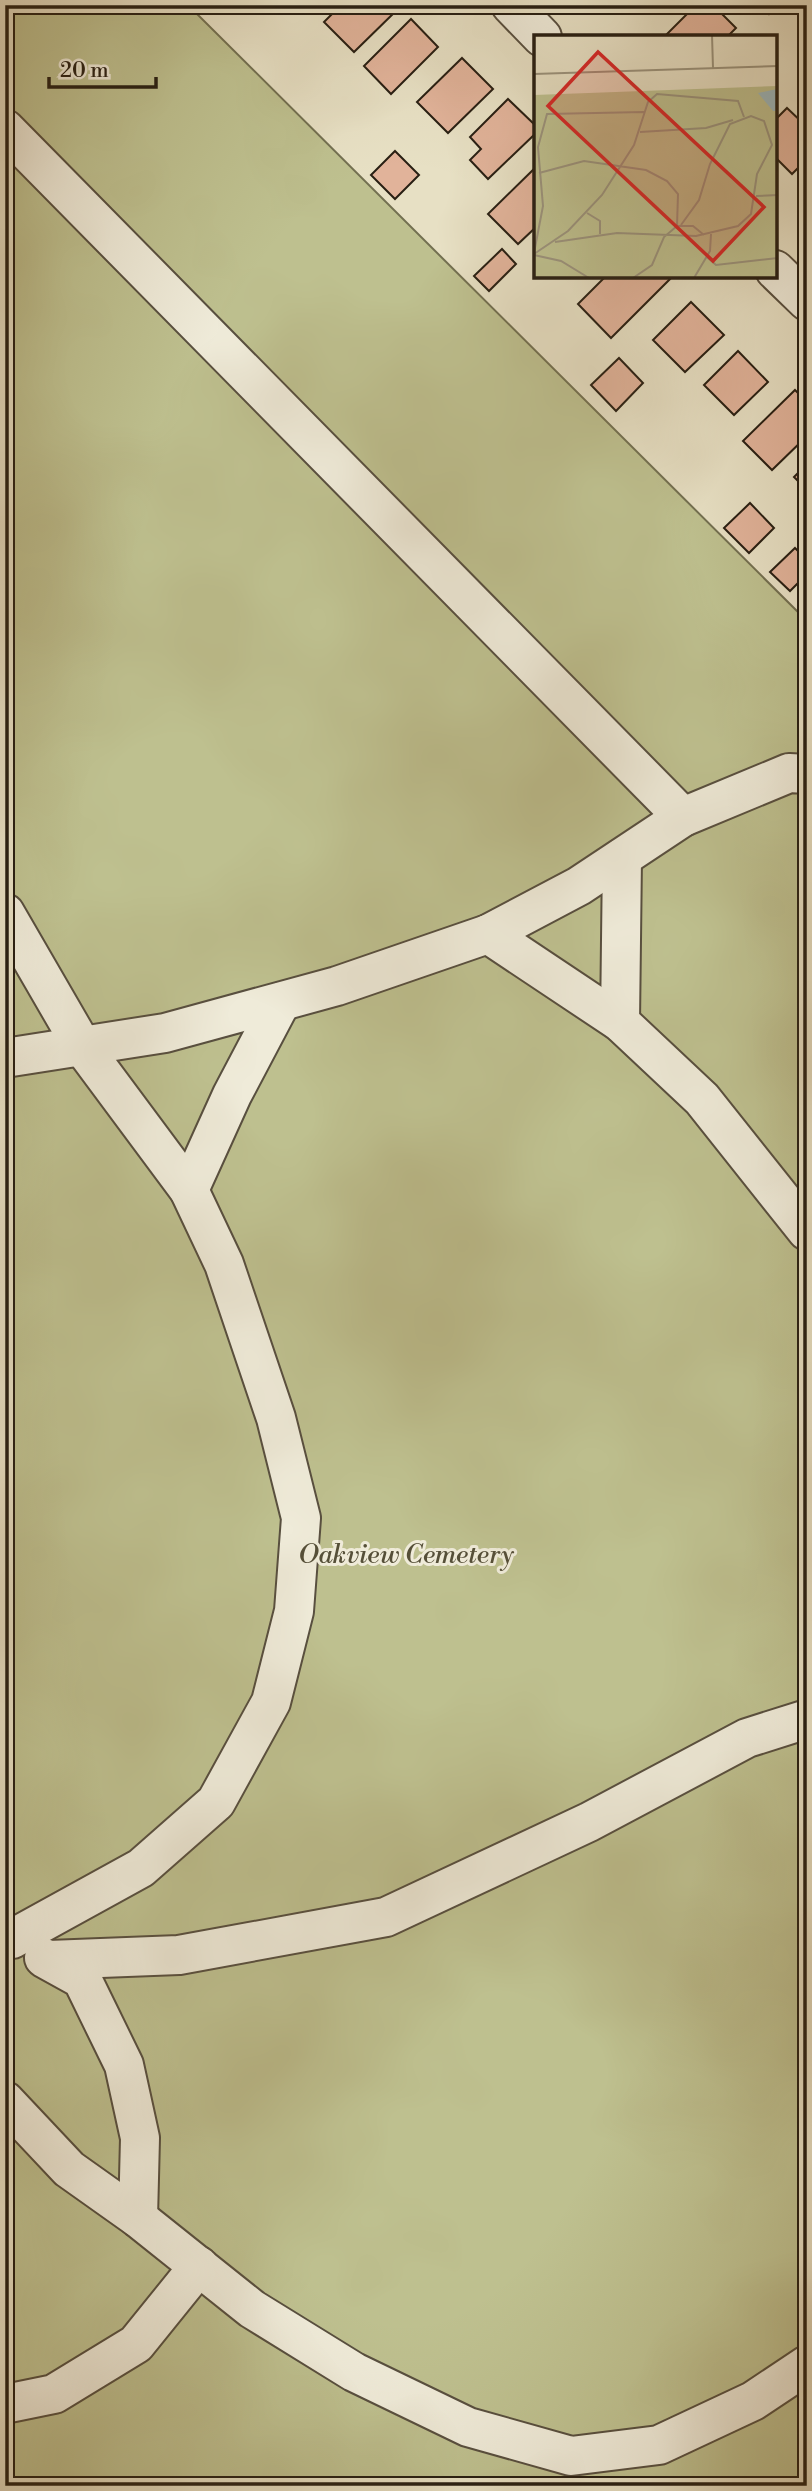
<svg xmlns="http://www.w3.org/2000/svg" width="812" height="2491" viewBox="0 0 812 2491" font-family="'Libre Bodoni',serif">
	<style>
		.green { fill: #bec08f; stroke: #737051; stroke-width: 2 }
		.building { fill: #e1b39a; stroke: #281f13; stroke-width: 2 }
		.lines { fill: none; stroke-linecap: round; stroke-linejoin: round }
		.minor-casing { stroke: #584f3f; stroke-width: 42 }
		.minor { stroke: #efebd9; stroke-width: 38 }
		.labels { text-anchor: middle; stroke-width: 6; stroke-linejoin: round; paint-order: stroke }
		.park-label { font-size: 26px; font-style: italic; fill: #554f38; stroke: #efebd9 }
		.inset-road { fill: none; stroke: #9b937d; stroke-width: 2 }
		.view { fill: #d62828; fill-opacity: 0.15; stroke: #d62828; stroke-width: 3.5 }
		.inset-edge { fill: none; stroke: #281f13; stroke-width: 3.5 }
	</style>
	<rect width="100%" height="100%" fill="#e7e0c4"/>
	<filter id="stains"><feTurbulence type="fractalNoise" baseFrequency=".00286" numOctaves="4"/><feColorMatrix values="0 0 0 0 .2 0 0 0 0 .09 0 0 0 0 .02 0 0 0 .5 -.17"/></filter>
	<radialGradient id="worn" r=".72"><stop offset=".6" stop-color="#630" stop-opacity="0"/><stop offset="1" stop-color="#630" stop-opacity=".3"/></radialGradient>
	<!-- green -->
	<polygon class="green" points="5,5 188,5 807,621 807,2486 5,2486"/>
	<!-- building -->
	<g class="building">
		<polygon points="341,5 401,5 401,6 354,52 324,22"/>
		<polygon points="696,5 713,5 736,28 727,37 664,37"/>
		<polygon points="761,5 778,5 769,14"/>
		<polygon points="411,19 438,47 391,94 364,66"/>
		<polygon points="462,58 493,89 448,133 417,102"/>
		<polygon points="508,99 536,126 536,133 488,179 470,160 481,149 470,137"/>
		<polygon points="787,108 807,127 807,159 792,174 775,157 775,120"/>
		<polygon points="395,151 419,175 395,199 371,175"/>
		<polygon points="536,167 536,227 518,244 488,214"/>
		<polygon points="502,249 516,264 489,291 474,276"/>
		<polygon points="606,276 668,276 670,279 611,338 578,304"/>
		<polygon points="691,302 724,335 685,372 653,340"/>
		<polygon points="738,351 768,382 734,415 704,385"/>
		<polygon points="619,358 643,383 616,411 591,385"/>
		<polygon points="795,390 807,402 807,436 772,470 743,441"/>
		<polygon points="807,464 807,490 794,477"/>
		<polygon points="750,503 774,528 749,553 724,528"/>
		<polygon points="795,548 807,560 807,574 790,591 770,572"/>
	</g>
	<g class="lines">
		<!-- minor casing -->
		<g class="minor-casing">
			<g id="minor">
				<polyline points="511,5 542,37"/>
				<polyline points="5,129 683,817"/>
				<polyline points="775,270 807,301"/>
				<polyline points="5,913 82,1046 189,1190 224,1264 276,1418 301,1518 294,1611 271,1702 216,1802 141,1868 12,1939"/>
				<polyline points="488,934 620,1022 702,1099 807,1231"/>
				<polyline points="620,1022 622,858"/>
				<polyline points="5,1058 165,1033 337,986 488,934 579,886 683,817 789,773 807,774"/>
				<polyline points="189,1190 232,1095 281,1002"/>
				<polyline points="44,1958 82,1979 124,2065 140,2138 138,2218"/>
				<polyline points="49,1960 179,1955 386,1917 589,1822 747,1738 807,1719"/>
				<polyline points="5,2101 69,2169 138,2218 252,2309 354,2372 468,2427 571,2456 659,2445 753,2401 807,2365"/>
				<polyline points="5,2404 54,2394 136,2344 199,2266"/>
			</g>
		</g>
		<!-- minor -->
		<use href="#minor" class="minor"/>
	</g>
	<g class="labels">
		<!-- park labels -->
		<g class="park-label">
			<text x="406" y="1563">Oakview Cemetery</text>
		</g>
	</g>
	<!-- overview -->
	<g transform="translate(534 35)">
		<rect width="243" height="243" fill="#e7e0c4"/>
		<path d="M243,51V243H0V60Z" fill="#bec08f"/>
		<path d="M243,54V76H239L224,58Z" fill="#9dbac0"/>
		<path class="inset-road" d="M178,0L179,33M0,39L244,31M106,97L172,93L199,85M5,138L50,126L112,135L133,146L144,159L143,191M222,161L244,160M53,178L66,186V199M21,207L83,198L162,201L204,191L217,179L223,139L238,110L230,86L217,81L196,89L176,129L165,165L147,190M0,218L9,171L4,112L13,79L110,77M0,219L34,196L68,160L100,110L114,67L123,59L204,66L210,82M0,220L27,226L55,243M173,222L182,230L244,223M99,243L118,230L130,202L143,191H159L170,200M160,243L176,216L177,199"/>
		<path class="view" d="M64,17L230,172L179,226L14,71Z"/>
		<rect width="243" height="243" class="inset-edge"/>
	</g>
	<!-- margin -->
	<rect width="812" height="2491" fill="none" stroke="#e7e0c4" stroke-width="28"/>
	<rect x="7" y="7" width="798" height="2477" fill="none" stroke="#281f13" stroke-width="3.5"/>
	<rect x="14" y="14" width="784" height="2463" fill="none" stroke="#281f13" stroke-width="2"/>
	<!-- scale -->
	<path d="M49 77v10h107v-10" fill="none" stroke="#281f13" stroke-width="3.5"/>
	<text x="60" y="77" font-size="21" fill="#281f13" stroke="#efebd9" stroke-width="5" paint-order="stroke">20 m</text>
	<rect width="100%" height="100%" filter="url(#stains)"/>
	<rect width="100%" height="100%" fill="url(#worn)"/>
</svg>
